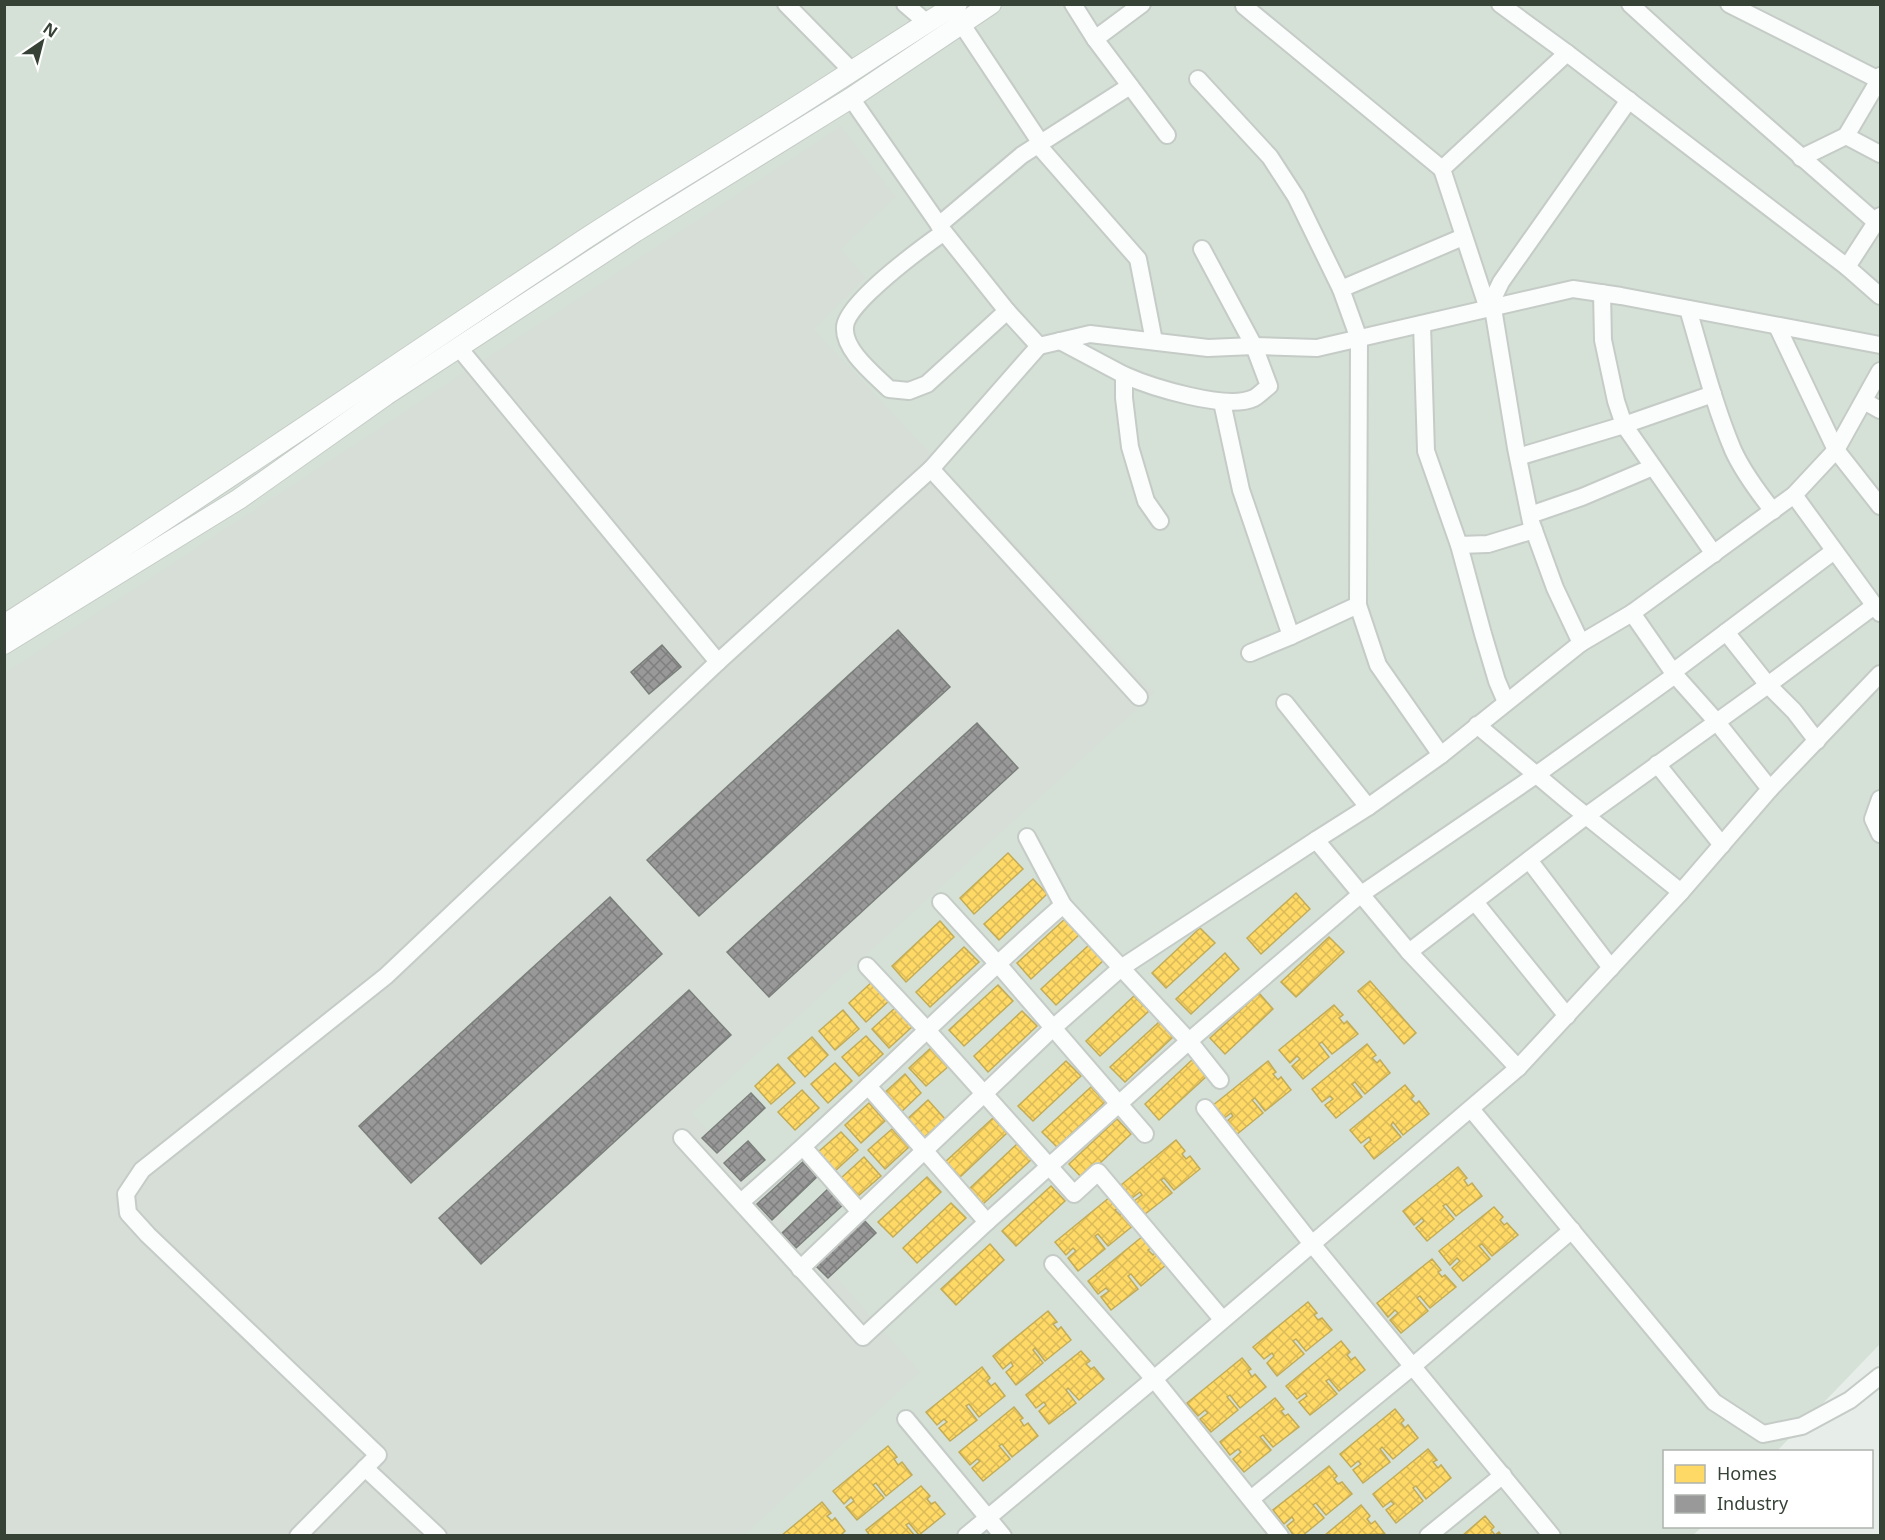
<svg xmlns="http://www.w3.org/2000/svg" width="1885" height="1540" viewBox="0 0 1885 1540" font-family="'Noto Sans',sans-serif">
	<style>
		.residential { fill: #d5e1d7 }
		.industrial { fill: #d7ded7 }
		.homes { fill: url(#homes-cross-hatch); stroke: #c2ac57; stroke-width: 1.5 }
		.industry { fill: url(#industry-cross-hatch); stroke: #7b7f7b; stroke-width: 1.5 }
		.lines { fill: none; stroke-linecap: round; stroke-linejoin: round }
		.minor-casing { stroke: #c5cbc6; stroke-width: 20 }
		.tertiary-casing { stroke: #c5cbc6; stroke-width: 22 }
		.minor { stroke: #fbfcfc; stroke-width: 16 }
		.tertiary { stroke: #fbfcfc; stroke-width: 20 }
	</style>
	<defs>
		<pattern id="homes-cross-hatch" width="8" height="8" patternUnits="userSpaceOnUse" patternTransform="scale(1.5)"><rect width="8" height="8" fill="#ffd966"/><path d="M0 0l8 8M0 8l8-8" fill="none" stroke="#dbbb59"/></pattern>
		<pattern id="industry-cross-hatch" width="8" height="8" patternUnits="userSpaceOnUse" patternTransform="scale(1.5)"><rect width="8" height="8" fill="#999"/><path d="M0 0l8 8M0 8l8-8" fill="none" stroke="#7e7e7e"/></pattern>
	</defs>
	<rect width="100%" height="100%" fill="#e7ede8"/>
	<!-- residential -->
	<polygon class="residential" points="5,5 1880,5 1880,1344 1777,1451 1664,1452 1664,1526 1702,1527 1693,1535 5,1536"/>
	<!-- industrial -->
	<polygon class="industrial" points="841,126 896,197 841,249 866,278 814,329 1155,693 692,1113 920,1372 745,1535 5,1536 5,673"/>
	<!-- homes -->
	<g class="homes">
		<polygon points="1008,853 1023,869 974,914 960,898"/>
		<polygon points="1033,879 1047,894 999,940 984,924"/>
		<polygon points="1296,893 1310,909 1261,954 1247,938"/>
		<polygon points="1066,918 1080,934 1031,979 1017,963"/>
		<polygon points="940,921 954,937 906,982 892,966"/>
		<polygon points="1200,928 1215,943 1166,988 1152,973"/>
		<polygon points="1329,937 1344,952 1296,997 1281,982"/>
		<polygon points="1090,944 1104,960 1056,1005 1041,989"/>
		<polygon points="964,947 979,962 930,1007 916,992"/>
		<polygon points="1225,953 1239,969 1191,1014 1176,999"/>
		<polygon points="873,981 890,1000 866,1022 849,1003"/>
		<polygon points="1370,981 1416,1033 1404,1044 1358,991"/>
		<polygon points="998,985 1013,1001 964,1046 949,1030"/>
		<polygon points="1259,993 1273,1009 1225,1054 1210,1038"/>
		<polygon points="1134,996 1149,1011 1100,1056 1086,1041"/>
		<polygon points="1334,1005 1343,1015 1339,1018 1344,1024 1347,1021 1358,1034 1332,1054 1322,1042 1319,1044 1329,1057 1303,1079 1292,1066 1300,1059 1297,1056 1290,1063 1279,1050"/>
		<polygon points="896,1007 913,1026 889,1048 872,1029"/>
		<polygon points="843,1010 859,1029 835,1050 819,1031"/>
		<polygon points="1022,1011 1037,1026 988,1072 974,1056"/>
		<polygon points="1159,1022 1173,1037 1125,1082 1110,1067"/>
		<polygon points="866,1036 883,1054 859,1076 842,1057"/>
		<polygon points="812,1037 828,1055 805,1077 788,1058"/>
		<polygon points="1367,1044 1376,1055 1372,1058 1377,1063 1380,1060 1390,1073 1365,1094 1355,1082 1352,1084 1362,1097 1336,1118 1325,1105 1333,1099 1330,1096 1322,1102 1312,1089"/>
		<polygon points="933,1046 950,1065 926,1086 909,1068"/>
		<polygon points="1193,1059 1208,1075 1159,1120 1145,1104"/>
		<polygon points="1066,1061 1081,1076 1033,1121 1018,1106"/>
		<polygon points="1268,1061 1276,1072 1273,1074 1278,1080 1281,1077 1291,1090 1265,1111 1255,1098 1252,1100 1263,1113 1236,1135 1226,1122 1233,1116 1231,1113 1223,1119 1212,1106"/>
		<polygon points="835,1063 852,1081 828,1103 811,1084"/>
		<polygon points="778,1064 795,1083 771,1104 755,1086"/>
		<polygon points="905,1074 921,1093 898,1115 881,1096"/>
		<polygon points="1405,1085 1414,1096 1411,1099 1416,1104 1419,1101 1429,1114 1403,1135 1393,1122 1391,1125 1401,1137 1374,1159 1364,1146 1371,1140 1369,1137 1361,1143 1350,1130"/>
		<polygon points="1091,1087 1105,1102 1057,1147 1042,1132"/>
		<polygon points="802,1090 819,1108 795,1130 778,1112"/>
		<polygon points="928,1100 945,1119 921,1140 904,1122"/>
		<polygon points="869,1103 885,1121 861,1143 845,1125"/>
		<polygon points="993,1118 1007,1133 959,1178 944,1163"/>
		<polygon points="1117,1119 1131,1134 1083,1179 1069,1164"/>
		<polygon points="892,1129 909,1147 885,1169 868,1150"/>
		<polygon points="841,1132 858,1150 834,1172 817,1153"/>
		<polygon points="1176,1140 1185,1151 1182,1154 1186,1159 1190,1156 1200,1169 1174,1190 1164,1178 1161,1180 1172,1193 1145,1214 1134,1201 1142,1195 1140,1192 1132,1198 1121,1185"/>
		<polygon points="1017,1144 1032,1159 983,1204 969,1189"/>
		<polygon points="864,1157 881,1176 857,1197 840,1179"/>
		<polygon points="1458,1167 1467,1178 1464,1180 1468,1186 1472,1183 1482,1196 1456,1216 1446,1204 1443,1206 1454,1219 1427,1241 1416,1228 1424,1221 1422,1218 1414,1225 1403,1211"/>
		<polygon points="927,1177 941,1192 893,1237 878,1222"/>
		<polygon points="1051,1186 1065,1201 1016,1246 1002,1231"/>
		<polygon points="1110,1197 1119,1208 1115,1210 1120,1215 1123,1213 1134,1225 1108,1246 1098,1234 1095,1236 1105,1249 1078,1271 1068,1258 1076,1251 1073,1248 1066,1255 1055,1242"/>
		<polygon points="951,1203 966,1218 917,1263 903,1248"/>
		<polygon points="1494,1207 1503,1217 1500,1220 1504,1225 1507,1223 1518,1235 1492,1256 1482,1244 1479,1246 1490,1259 1463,1281 1452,1268 1460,1261 1457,1258 1450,1265 1439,1251"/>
		<polygon points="1143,1236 1152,1247 1148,1250 1153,1255 1156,1252 1166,1265 1141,1286 1131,1274 1128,1276 1138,1289 1111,1310 1101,1297 1109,1291 1106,1288 1098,1294 1088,1281"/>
		<polygon points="990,1244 1004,1260 956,1305 941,1289"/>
		<polygon points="1432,1259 1441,1270 1438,1272 1442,1277 1445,1275 1456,1287 1430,1308 1420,1296 1417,1298 1428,1311 1401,1333 1390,1320 1398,1313 1395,1310 1388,1317 1377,1303"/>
		<polygon points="1308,1302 1317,1313 1314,1315 1318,1320 1322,1318 1332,1330 1306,1351 1296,1339 1293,1341 1304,1354 1277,1376 1267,1363 1274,1356 1272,1353 1264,1359 1253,1347"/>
		<polygon points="1048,1311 1057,1322 1053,1324 1058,1330 1061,1327 1071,1340 1045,1361 1035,1348 1033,1350 1043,1363 1016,1385 1006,1372 1013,1366 1011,1362 1003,1369 993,1356"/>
		<polygon points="1341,1341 1350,1352 1347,1355 1351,1360 1355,1357 1365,1370 1339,1391 1329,1379 1326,1381 1337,1394 1310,1415 1299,1402 1307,1396 1305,1393 1297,1399 1286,1386"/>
		<polygon points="1081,1351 1090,1361 1086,1364 1091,1369 1094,1367 1104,1379 1079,1400 1068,1388 1066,1390 1076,1403 1049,1424 1039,1411 1046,1405 1044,1402 1036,1408 1026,1395"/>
		<polygon points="1242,1358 1251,1369 1248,1371 1252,1377 1255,1374 1266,1387 1240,1408 1230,1395 1227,1397 1238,1410 1211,1432 1200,1419 1208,1413 1205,1410 1198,1416 1187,1403"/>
		<polygon points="982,1367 990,1378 987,1381 991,1386 995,1383 1005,1396 979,1417 969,1404 966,1406 977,1420 950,1441 939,1428 947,1422 944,1419 937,1425 926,1412"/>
		<polygon points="1275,1398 1284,1409 1281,1411 1285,1416 1288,1414 1299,1427 1273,1447 1263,1435 1260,1437 1271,1450 1244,1472 1233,1459 1241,1452 1238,1449 1230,1455 1220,1442"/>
		<polygon points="1014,1407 1023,1418 1020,1420 1024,1426 1028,1423 1038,1436 1012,1457 1002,1444 999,1446 1010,1459 983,1481 972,1468 980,1461 977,1459 970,1465 959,1452"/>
		<polygon points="1395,1409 1404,1420 1401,1423 1405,1428 1408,1425 1418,1438 1393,1459 1382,1447 1380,1449 1390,1462 1363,1483 1353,1470 1361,1464 1358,1461 1351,1467 1340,1454"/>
		<polygon points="888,1446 897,1457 894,1459 898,1465 902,1462 912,1475 886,1496 876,1483 873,1485 884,1498 857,1520 846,1507 854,1501 851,1497 844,1504 833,1491"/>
		<polygon points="1428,1449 1437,1460 1433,1462 1438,1468 1441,1465 1451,1478 1426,1499 1416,1486 1413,1488 1423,1501 1396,1523 1386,1510 1394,1504 1391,1501 1383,1507 1373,1494"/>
		<polygon points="1329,1466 1337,1476 1334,1479 1338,1484 1342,1482 1352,1494 1326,1515 1316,1503 1313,1505 1324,1518 1302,1536 1294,1536 1287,1526 1294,1520 1292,1517 1284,1524 1273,1510"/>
		<polygon points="921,1486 930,1496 927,1499 931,1504 935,1502 945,1514 919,1535 909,1523 906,1525 915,1536 870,1536 866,1530"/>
		<polygon points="822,1502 831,1513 827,1516 832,1521 835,1518 845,1531 840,1536 781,1536"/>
		<polygon points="1361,1505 1370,1516 1367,1519 1371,1524 1375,1521 1385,1534 1324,1536"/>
		<polygon points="1485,1516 1494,1527 1491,1530 1495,1535 1499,1532 1502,1536 1462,1536"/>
	</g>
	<!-- industry -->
	<g class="industry">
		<polygon points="898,630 950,687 699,916 647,860"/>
		<polygon points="662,645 681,667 649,694 631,672"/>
		<polygon points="977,723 1018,768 769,997 727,952"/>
		<polygon points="610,897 662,954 411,1183 359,1126"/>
		<polygon points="689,990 731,1035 481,1264 439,1218"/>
		<polygon points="751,1093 765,1108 717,1153 702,1138"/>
		<polygon points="748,1141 765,1160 741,1181 724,1163"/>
		<polygon points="806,1159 820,1174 772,1220 757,1204"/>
		<polygon points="830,1187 845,1203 796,1248 782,1233"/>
		<polygon points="862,1218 876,1233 828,1278 813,1263"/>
	</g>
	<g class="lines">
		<!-- minor casing -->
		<g class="minor-casing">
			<g id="minor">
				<polyline points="786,4 852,71"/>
				<polyline points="905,4 926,22"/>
				<polyline points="1073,4 1095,39 1167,135"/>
				<polyline points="1500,4 1567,53 1847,267 1880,296"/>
				<polyline points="1630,4 1709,76 1877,223"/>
				<polyline points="1729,4 1879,80 1880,76"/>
				<polyline points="1244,6 1442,169"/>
				<polyline points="955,14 1040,142 1038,145 1138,259 1154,341"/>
				<polyline points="1095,39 1142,4"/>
				<polyline points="1198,79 1270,157 1296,197 1341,289"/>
				<polyline points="1879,80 1846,136 1880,154"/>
				<path d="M851,98L944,232C923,247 846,303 845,327C843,350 874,374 889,389L909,391L927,384L1007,311L944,232"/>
				<polyline points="1801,158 1846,136"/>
				<polyline points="939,225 1022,155 1130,86"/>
				<polyline points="1847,267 1880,216"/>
				<polyline points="1488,309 1442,169 1567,53"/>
				<polyline points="1488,309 1501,282 1629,100"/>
				<path d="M1688,309C1702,356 1714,405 1733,450C1743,472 1758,492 1773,511"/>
				<polyline points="1007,311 1039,346 1090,334 1208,348 1254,346 1317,348 1573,289 1621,296 1880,345"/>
				<polyline points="1422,324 1426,451 1459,545 1483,634 1497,681 1506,702"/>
				<polyline points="1777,326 1836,450"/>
				<polyline points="1060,341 1124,375 1124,398 1130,447 1146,501 1160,521"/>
				<polyline points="459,348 718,662"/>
				<path d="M1124,375C1151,387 1227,411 1254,398C1259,395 1264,390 1269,386L1254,346L1202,249"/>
				<polyline points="1713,394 1624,425 1714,554"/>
				<polyline points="1864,401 1880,410"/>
				<polyline points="1222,402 1241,490 1291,636 1250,653"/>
				<polyline points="1836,450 1880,371"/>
				<polyline points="1518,457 1624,425 1616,401 1603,340 1602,293"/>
				<polyline points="931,469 1139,697"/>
				<polyline points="1794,495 1880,613"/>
				<polyline points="1530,515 1582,497 1653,467"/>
				<polyline points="1459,545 1488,544 1534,530"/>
				<polyline points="1358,605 1378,665 1441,755 1581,643 1555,588 1531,522 1516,448 1493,308"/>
				<polyline points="1632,613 1794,495 1836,450 1880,506"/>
				<polyline points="1726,632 1768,685 1874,606"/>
				<polyline points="1291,636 1358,605 1359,339 1341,289 1463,237"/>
				<polyline points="1581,643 1632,613 1675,675"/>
				<polyline points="1673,672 1834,551"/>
				<polyline points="1285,703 1368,807"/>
				<polyline points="1441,755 1368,807 1316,840 1409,952 1518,1068 1681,892 1570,803 1477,725"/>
				<polyline points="1657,764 1722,845"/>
				<polyline points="1770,789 1880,674"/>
				<polyline points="1880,799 1873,819 1880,834"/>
				<polyline points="1027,837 1063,905 1189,1041 1220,1080"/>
				<polyline points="1529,860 1611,968"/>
				<polyline points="941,902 997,963 1145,1134"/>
				<polyline points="1475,902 1567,1016"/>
				<polyline points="1409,952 1586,816 1768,685 1794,711 1817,741"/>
				<polyline points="867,966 927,1030 1074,1194 1098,1172 1222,1319"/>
				<polyline points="868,1086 987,1222"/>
				<polyline points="1205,1108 1312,1244 1552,1536"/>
				<polyline points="1471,1109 1714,1402 1763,1434 1802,1426 1850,1400 1880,1376"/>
				<polyline points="682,1138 863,1337 987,1222 1189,1041 1360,895 1536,775 1675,675 1716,721 1770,789 1681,892"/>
				<polyline points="804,1148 860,1212"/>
				<path d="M742,1201C852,1106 953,1001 1063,905"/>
				<polyline points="1053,1264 1154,1379 1280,1536"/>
				<polyline points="800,1269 1053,1028 1121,968 1316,840"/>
				<polyline points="906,1419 1003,1536"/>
				<polyline points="365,1468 438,1536"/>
				<polyline points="1251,1499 1413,1366 1572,1230"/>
				<polyline points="298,1536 378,1455 148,1235 128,1213 126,1194 142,1170 386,976 718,662 931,469 1039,346"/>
				<polyline points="966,1536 1154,1379 1518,1068"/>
				<polyline points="1428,1536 1503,1475"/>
			</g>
		</g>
		<!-- tertiary casing -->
		<g class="tertiary-casing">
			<g id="tertiary">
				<path d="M4,625C192,505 375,378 561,255C627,210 696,170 764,127C829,87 892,44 957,4"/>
				<polyline points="4,644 239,499 386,395 635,232 851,98 991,4"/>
			</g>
		</g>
		<!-- minor -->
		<use href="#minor" class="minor"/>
		<!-- tertiary -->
		<use href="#tertiary" class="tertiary"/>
	</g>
	<!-- border -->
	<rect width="1885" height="1540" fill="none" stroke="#354235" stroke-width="12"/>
	<!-- legend -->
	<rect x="1663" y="1450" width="210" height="78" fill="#ffffff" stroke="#aeb3ae" stroke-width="1.5"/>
	<rect x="1675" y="1465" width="30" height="18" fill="#ffd966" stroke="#aeb3ae" stroke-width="1.5"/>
	<text x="1717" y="1480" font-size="18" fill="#354235">Homes</text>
	<rect x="1675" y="1495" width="30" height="18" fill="#999999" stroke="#aeb3ae" stroke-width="1.5"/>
	<text x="1717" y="1510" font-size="18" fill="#354235">Industry</text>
	<!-- north arrow -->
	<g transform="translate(42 42) rotate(35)" stroke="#ffffff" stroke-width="4.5" paint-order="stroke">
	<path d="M0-4.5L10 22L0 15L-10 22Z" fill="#354235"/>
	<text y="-9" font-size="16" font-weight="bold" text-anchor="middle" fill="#354235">N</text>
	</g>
</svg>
